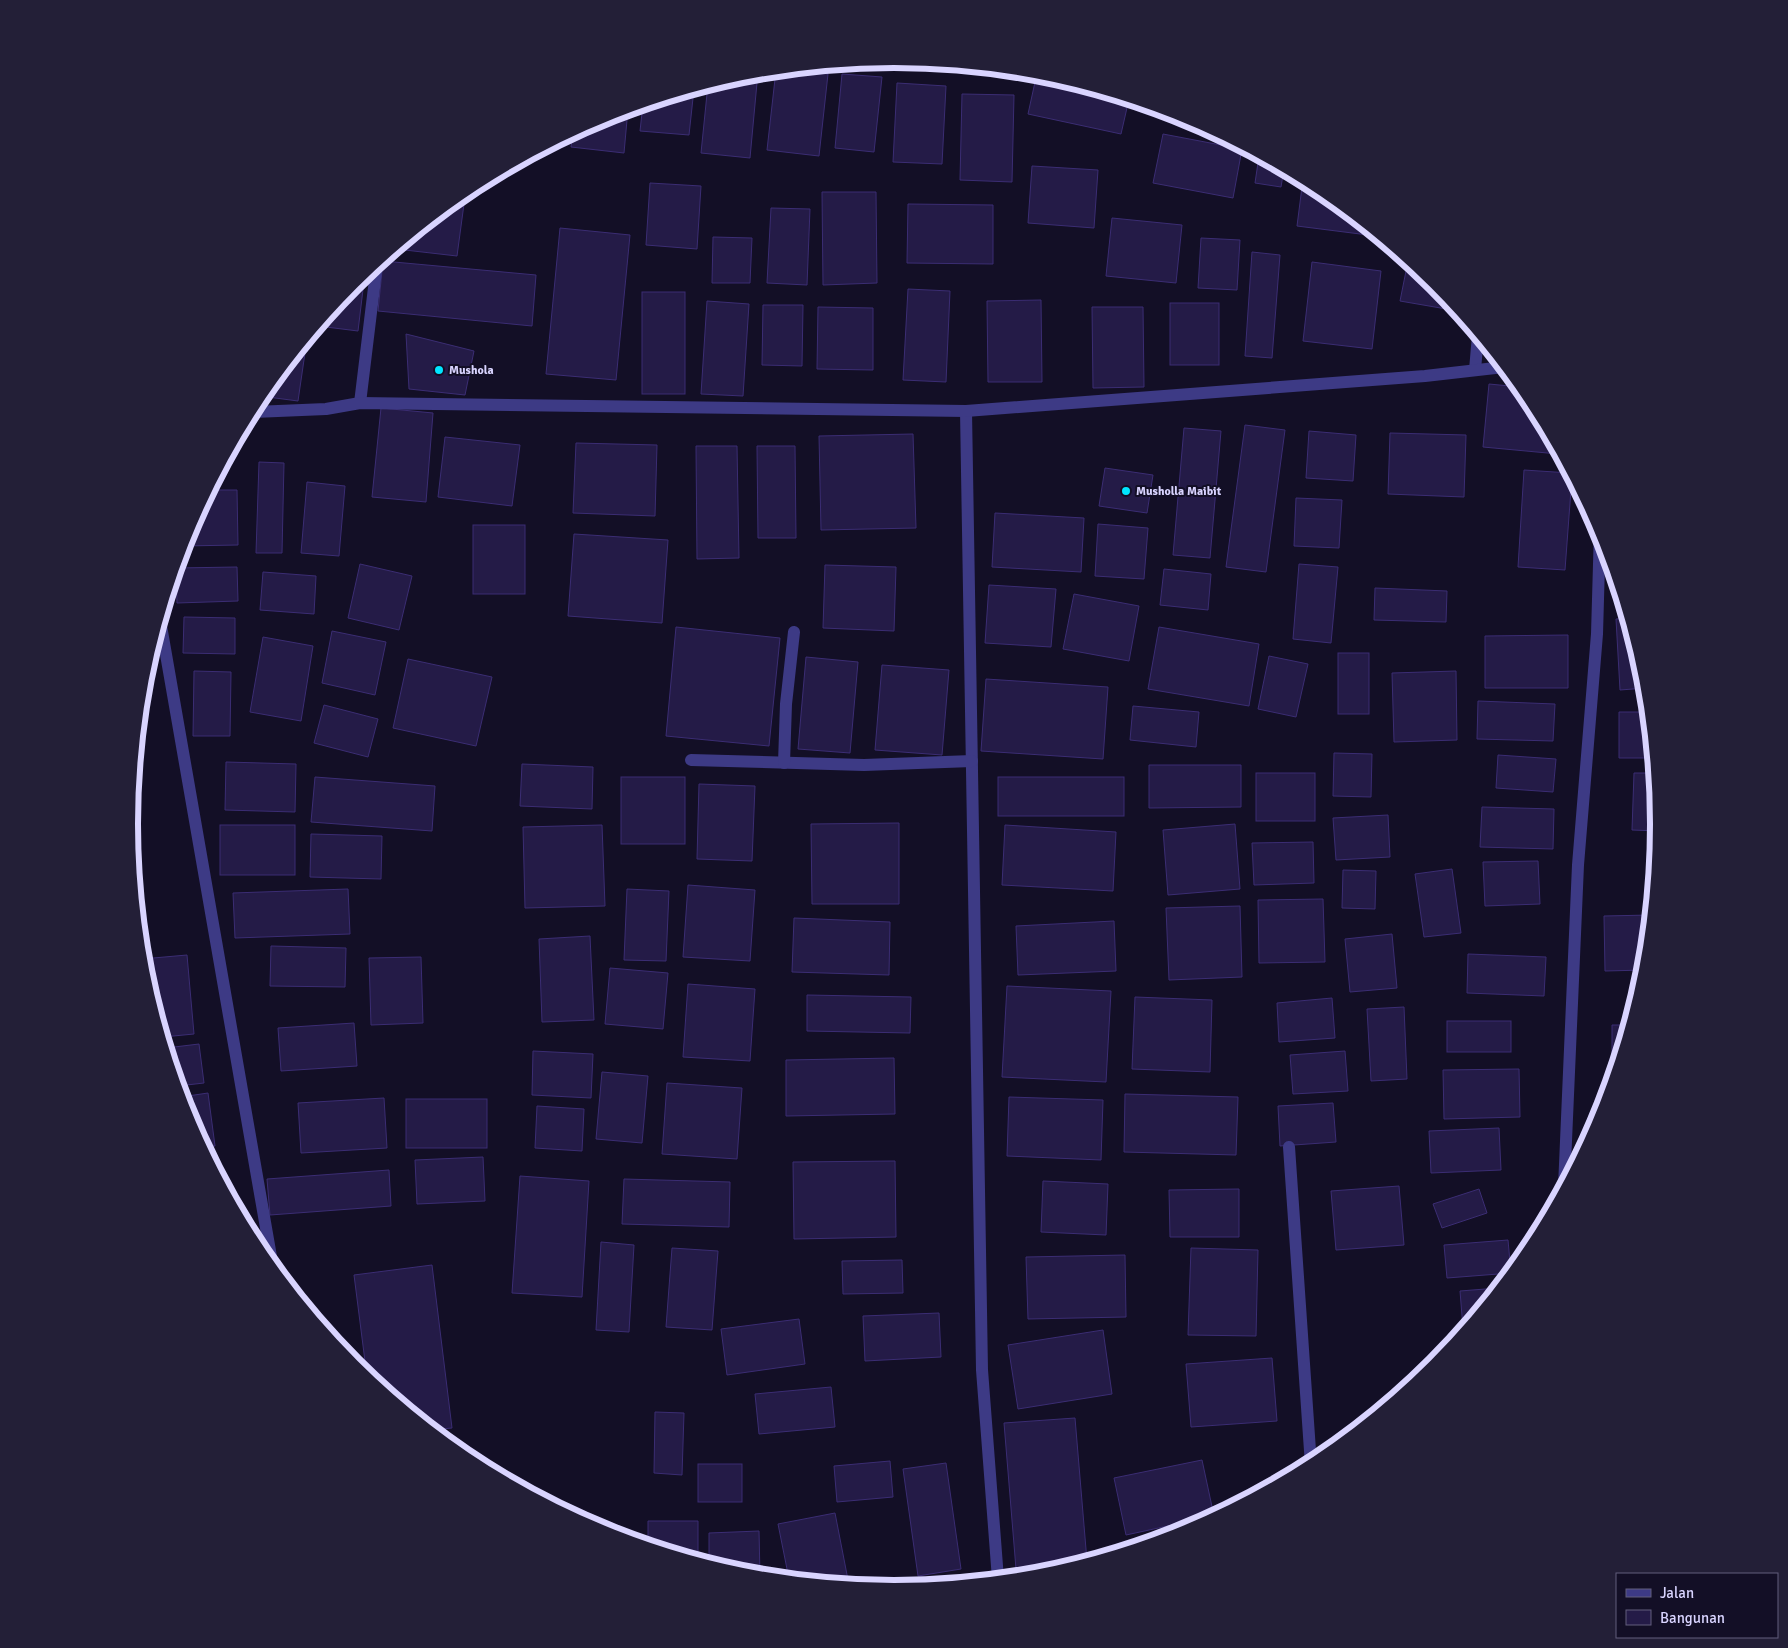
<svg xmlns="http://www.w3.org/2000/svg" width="1788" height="1648" viewBox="0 0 1788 1648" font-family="Signika,sans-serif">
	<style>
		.building { fill: #241b47; stroke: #3b2d73 }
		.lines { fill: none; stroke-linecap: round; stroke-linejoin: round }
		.minor { stroke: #3d3a85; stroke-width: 12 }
		.poi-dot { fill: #00e5ff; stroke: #130f26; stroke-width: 2 }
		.labels { text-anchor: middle; stroke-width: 4; stroke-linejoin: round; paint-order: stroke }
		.poi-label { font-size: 12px; font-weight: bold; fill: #d9d4ff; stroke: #130f26; text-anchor: start }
		.rim { fill: none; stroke: #d9d4ff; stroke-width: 6 }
	</style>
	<rect width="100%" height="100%" fill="#130f26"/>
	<!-- building -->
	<g class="building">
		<polygon points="786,69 828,74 819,156 767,150 776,70"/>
		<polygon points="758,72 750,158 701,153 708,84 745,73"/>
		<polygon points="1037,73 1129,99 1121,134 1028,114"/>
		<polygon points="842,74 882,77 874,152 835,148"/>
		<polygon points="897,83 946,86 942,164 893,162"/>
		<polygon points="694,89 689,135 640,131 643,104"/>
		<polygon points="962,94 1014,95 1012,182 960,180"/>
		<polygon points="628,109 624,153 571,147 573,132 601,117"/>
		<polygon points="1163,134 1242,149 1233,198 1153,183"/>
		<polygon points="1259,156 1284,169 1281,187 1255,183"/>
		<polygon points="1032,166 1098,170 1094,228 1028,223"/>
		<polygon points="1303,179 1319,188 1369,229 1368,235 1297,226"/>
		<polygon points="650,183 701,186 697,249 646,245"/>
		<polygon points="822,192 876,192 877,283 823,285"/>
		<polygon points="451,203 464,204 457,256 396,249"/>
		<polygon points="908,204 993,205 993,264 907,263"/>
		<polygon points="771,208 810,209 807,285 767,283"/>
		<polygon points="1112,218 1182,225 1176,283 1106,276"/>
		<polygon points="560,228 630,235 616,380 546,374"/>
		<polygon points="713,237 752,238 750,283 712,283"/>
		<polygon points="1201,238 1240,240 1237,290 1198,288"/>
		<polygon points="1252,252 1280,255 1272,358 1245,356"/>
		<polygon points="383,261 536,275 532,326 378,311"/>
		<polygon points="1408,261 1435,283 1458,311 1400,301"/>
		<polygon points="1312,262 1381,271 1372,349 1303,341"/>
		<polygon points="365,273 358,331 318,326 353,283"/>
		<polygon points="908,289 950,291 946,382 903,380"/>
		<rect x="642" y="292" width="43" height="102"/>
		<polygon points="1041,300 1042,382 988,382 987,301"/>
		<polygon points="707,301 749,304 743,396 701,394"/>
		<rect x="1170" y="303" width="49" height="62"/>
		<polygon points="763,305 803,305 802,366 762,365"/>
		<polygon points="818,307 873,308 873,370 817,369"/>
		<polygon points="1092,307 1143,307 1144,387 1093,388"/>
		<polygon points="406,334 474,351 465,395 409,389"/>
		<polygon points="302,345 306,346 298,401 260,396"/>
		<polygon points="1489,384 1520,387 1530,399 1558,451 1558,454 1483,447"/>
		<polygon points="381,408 433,413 426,502 372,497"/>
		<polygon points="1245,425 1285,430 1266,572 1226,567"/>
		<polygon points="1184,428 1221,431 1210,558 1173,555"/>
		<polygon points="1309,431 1356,435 1353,481 1306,478"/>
		<polygon points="1390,433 1466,435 1464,497 1388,494"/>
		<polygon points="913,434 916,528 821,530 819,436"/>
		<polygon points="445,437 520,445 512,506 438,497"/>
		<polygon points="576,443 657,445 655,516 573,513"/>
		<polygon points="696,446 737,446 739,558 697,559"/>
		<polygon points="757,446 795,446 796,538 758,538"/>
		<polygon points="259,462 284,463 282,553 256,553"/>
		<polygon points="1105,468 1153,475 1147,513 1099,506"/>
		<polygon points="1524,470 1570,473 1572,476 1565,570 1518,567"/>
		<polygon points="307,482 345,486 339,556 301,553"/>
		<polygon points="209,490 237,490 238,545 183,546 187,531"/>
		<polygon points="1296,498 1342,500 1339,548 1294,546"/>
		<polygon points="995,513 1084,518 1081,572 992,567"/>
		<polygon points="1098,524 1148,528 1144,579 1095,576"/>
		<rect x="473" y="525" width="52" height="69"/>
		<polygon points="574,534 668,540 662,623 568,616"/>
		<polygon points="360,564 412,576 399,630 348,618"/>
		<polygon points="1299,564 1338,567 1331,643 1293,639"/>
		<polygon points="825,565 896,567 894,631 823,628"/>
		<polygon points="237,567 238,601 177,603 176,568"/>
		<polygon points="1164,569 1211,574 1208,610 1160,605"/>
		<polygon points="263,572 316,576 314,614 260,610"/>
		<polygon points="989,585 1056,589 1051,647 985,643"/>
		<polygon points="1375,588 1447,591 1446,622 1374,620"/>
		<polygon points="1074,594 1139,606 1129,661 1063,649"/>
		<polygon points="184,617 235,618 235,654 183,653"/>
		<polygon points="1627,618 1645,675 1646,688 1620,690 1616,619"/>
		<polygon points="676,627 780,638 769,746 666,736"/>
		<polygon points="1159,627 1259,644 1249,706 1148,689"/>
		<polygon points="332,631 386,642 375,695 322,683"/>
		<polygon points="1568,635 1568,688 1485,688 1485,636"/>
		<polygon points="263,637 313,646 301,721 250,712"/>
		<rect x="1338" y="653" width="31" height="61"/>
		<polygon points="1269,656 1308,664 1296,717 1258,709"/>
		<polygon points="806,657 858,662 850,753 798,749"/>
		<polygon points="408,659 492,677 476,746 393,728"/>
		<polygon points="882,665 949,670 942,755 875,750"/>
		<polygon points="194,671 231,672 230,736 193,736"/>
		<polygon points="1456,671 1457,740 1394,742 1392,673"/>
		<polygon points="986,679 1108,687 1103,759 981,751"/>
		<polygon points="1478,701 1555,704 1553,741 1477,739"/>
		<polygon points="324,705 378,719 368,757 314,743"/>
		<polygon points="1133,706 1199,712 1196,747 1130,740"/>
		<polygon points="1619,712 1648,712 1653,758 1619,758"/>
		<polygon points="1334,753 1372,754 1371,797 1333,796"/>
		<polygon points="1498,755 1556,759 1553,792 1496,788"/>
		<polygon points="226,762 296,764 295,812 225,810"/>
		<polygon points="522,764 593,767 592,809 520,806"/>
		<polygon points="1149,765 1241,765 1241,807 1149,808"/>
		<rect x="1256" y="773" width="59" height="48"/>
		<polygon points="1634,773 1654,773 1659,831 1632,830"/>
		<polygon points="315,777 435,786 432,831 311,822"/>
		<rect x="621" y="777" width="64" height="67"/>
		<rect x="998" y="777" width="126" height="39"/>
		<polygon points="699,784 755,786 752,861 697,859"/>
		<polygon points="1482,807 1554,809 1553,849 1480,847"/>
		<polygon points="1388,815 1390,857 1336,860 1333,818"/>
		<polygon points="899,823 899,904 812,904 811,824"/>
		<polygon points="1235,824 1240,889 1168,895 1163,830"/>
		<rect x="220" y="825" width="75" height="50"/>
		<polygon points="602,825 605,906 525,908 523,827"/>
		<polygon points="1005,825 1116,832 1113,891 1002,885"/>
		<polygon points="311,834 382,836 381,879 310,877"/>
		<polygon points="1313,842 1314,883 1254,885 1252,843"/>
		<polygon points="1538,861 1540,904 1485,906 1483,862"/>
		<polygon points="1452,869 1461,933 1424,937 1415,874"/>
		<polygon points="1343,870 1376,871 1375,909 1342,908"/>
		<polygon points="688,885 755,890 750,961 683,957"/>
		<polygon points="348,889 350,934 235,938 233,893"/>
		<polygon points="627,889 669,891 666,961 624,960"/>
		<polygon points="1323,899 1325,962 1259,963 1258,900"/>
		<polygon points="1240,906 1242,977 1169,980 1166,908"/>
		<polygon points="1650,915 1645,970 1605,971 1604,916"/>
		<polygon points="794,918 890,922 889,975 792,972"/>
		<polygon points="1114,921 1116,971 1018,975 1016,926"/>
		<polygon points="1392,934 1397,988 1350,992 1345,939"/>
		<polygon points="590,936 594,1020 542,1022 539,939"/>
		<polygon points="271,946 346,948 345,987 270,986"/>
		<polygon points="1468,954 1546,957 1544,996 1467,993"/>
		<polygon points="187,955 194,1034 163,1037 143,973 142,959"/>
		<polygon points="421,957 423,1023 371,1025 369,958"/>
		<polygon points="610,968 668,973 663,1029 605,1024"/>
		<polygon points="688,984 755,989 750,1061 683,1057"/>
		<polygon points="1007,986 1111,991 1106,1082 1002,1077"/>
		<polygon points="807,995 911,997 910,1033 807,1031"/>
		<polygon points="1135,997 1212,1000 1210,1072 1132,1069"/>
		<polygon points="1332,998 1335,1038 1279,1042 1277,1003"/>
		<polygon points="1404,1007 1407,1079 1371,1081 1367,1009"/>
		<rect x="1447" y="1021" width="64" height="31"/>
		<polygon points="354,1023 357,1066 281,1071 278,1028"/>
		<polygon points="1612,1025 1629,1025 1612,1082"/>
		<polygon points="199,1044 204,1083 178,1086 166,1048"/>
		<polygon points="533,1051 593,1054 591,1098 532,1095"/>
		<polygon points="1345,1051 1348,1091 1293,1094 1290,1055"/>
		<polygon points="894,1058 895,1114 786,1116 786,1060"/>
		<polygon points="1519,1069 1520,1117 1444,1119 1443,1070"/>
		<polygon points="602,1072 648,1076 642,1143 596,1139"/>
		<polygon points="667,1083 742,1088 737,1159 662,1154"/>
		<polygon points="208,1093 215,1146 203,1147 187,1117 181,1097"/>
		<polygon points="1125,1094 1238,1097 1236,1155 1124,1152"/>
		<polygon points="1009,1097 1103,1100 1101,1160 1007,1156"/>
		<polygon points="384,1098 387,1148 301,1153 298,1103"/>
		<rect x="406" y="1099" width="81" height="49"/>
		<polygon points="1333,1103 1336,1142 1280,1146 1278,1106"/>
		<polygon points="537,1106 584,1109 582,1151 535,1148"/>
		<polygon points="1588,1124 1597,1124 1588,1141"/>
		<polygon points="1499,1128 1501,1170 1431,1173 1429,1131"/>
		<polygon points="483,1157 485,1201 417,1204 415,1160"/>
		<polygon points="895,1161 896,1237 794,1239 793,1162"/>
		<polygon points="389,1170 391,1206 270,1215 267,1179"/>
		<polygon points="520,1176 589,1181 582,1297 512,1293"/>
		<polygon points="624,1179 730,1182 729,1227 622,1224"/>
		<polygon points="1043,1181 1108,1184 1106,1235 1041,1232"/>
		<polygon points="1399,1186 1404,1245 1336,1250 1331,1191"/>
		<polygon points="1239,1189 1239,1237 1170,1237 1169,1190"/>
		<polygon points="1479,1189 1487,1213 1442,1228 1433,1204"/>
		<polygon points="1508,1240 1511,1273 1447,1278 1444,1245"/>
		<polygon points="601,1242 634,1245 629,1332 596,1330"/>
		<polygon points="672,1248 718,1251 712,1330 666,1327"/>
		<polygon points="1191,1248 1258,1250 1256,1336 1188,1335"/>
		<polygon points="1125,1255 1126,1317 1028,1319 1026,1257"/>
		<polygon points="902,1260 903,1293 843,1294 842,1261"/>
		<polygon points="432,1265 452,1428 432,1430 367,1377 354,1275"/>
		<polygon points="1498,1288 1465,1328 1463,1328 1460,1291"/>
		<polygon points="939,1313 941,1357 865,1361 863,1316"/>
		<polygon points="799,1319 805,1364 727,1375 721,1329"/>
		<polygon points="1103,1330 1112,1394 1018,1409 1008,1345"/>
		<polygon points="1272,1358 1277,1421 1191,1427 1186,1364"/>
		<polygon points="831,1387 835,1427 759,1434 755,1394"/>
		<polygon points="655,1412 684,1413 682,1475 654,1473"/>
		<polygon points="1075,1418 1087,1561 1078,1564 1016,1569 1004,1423"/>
		<polygon points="1202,1460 1214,1516 1126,1535 1114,1478"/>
		<polygon points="890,1461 893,1497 837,1502 834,1466"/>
		<polygon points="946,1463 961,1569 918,1576 903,1469"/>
		<rect x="698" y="1464" width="44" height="38"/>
		<polygon points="835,1513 849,1585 789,1579 778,1524"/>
		<polygon points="648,1521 698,1521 698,1561 648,1545"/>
		<polygon points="759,1531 760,1576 744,1574 709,1564 709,1533"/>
	</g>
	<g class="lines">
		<!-- minor -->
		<g class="minor">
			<polyline points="1475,370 1478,335"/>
			<polyline points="360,403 377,263"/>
			<polyline points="966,411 982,1370 998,1579"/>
			<polyline points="251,412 326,409 360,403 966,411 1425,376 1504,367"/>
			<polyline points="160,620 273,1268"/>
			<polyline points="691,760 864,765 972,761"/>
			<polyline points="784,763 786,704 794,632"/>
			<polyline points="1289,1147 1311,1465"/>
			<polyline points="1564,1187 1578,865 1597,634 1600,529"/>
		</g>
	</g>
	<!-- markers -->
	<g class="poi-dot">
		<circle cx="439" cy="370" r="5"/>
		<circle cx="1126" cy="491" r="5"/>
	</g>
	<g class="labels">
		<!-- poi labels -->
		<g class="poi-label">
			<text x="449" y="374">Mushola</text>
			<text x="1136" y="495">Musholla Maibit</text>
		</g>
	</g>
	<!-- crop -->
	<path d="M0 0H1788V1648H0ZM138 824a756 756 0 1 1 1512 0a756 756 0 1 1-1512 0Z" fill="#231f37" fill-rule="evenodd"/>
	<path class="rim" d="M138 824a756 756 0 1 1 1512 0a756 756 0 1 1-1512 0Z"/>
	<!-- legend -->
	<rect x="1616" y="1573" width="162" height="65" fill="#130f26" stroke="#625e7d"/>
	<rect x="1626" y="1589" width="25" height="8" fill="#3d3a85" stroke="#625e7d"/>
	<text x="1660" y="1598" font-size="15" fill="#d9d4ff">Jalan</text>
	<rect x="1626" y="1610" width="25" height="15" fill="#241b47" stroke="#625e7d"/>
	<text x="1660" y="1623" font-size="15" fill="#d9d4ff">Bangunan</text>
</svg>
